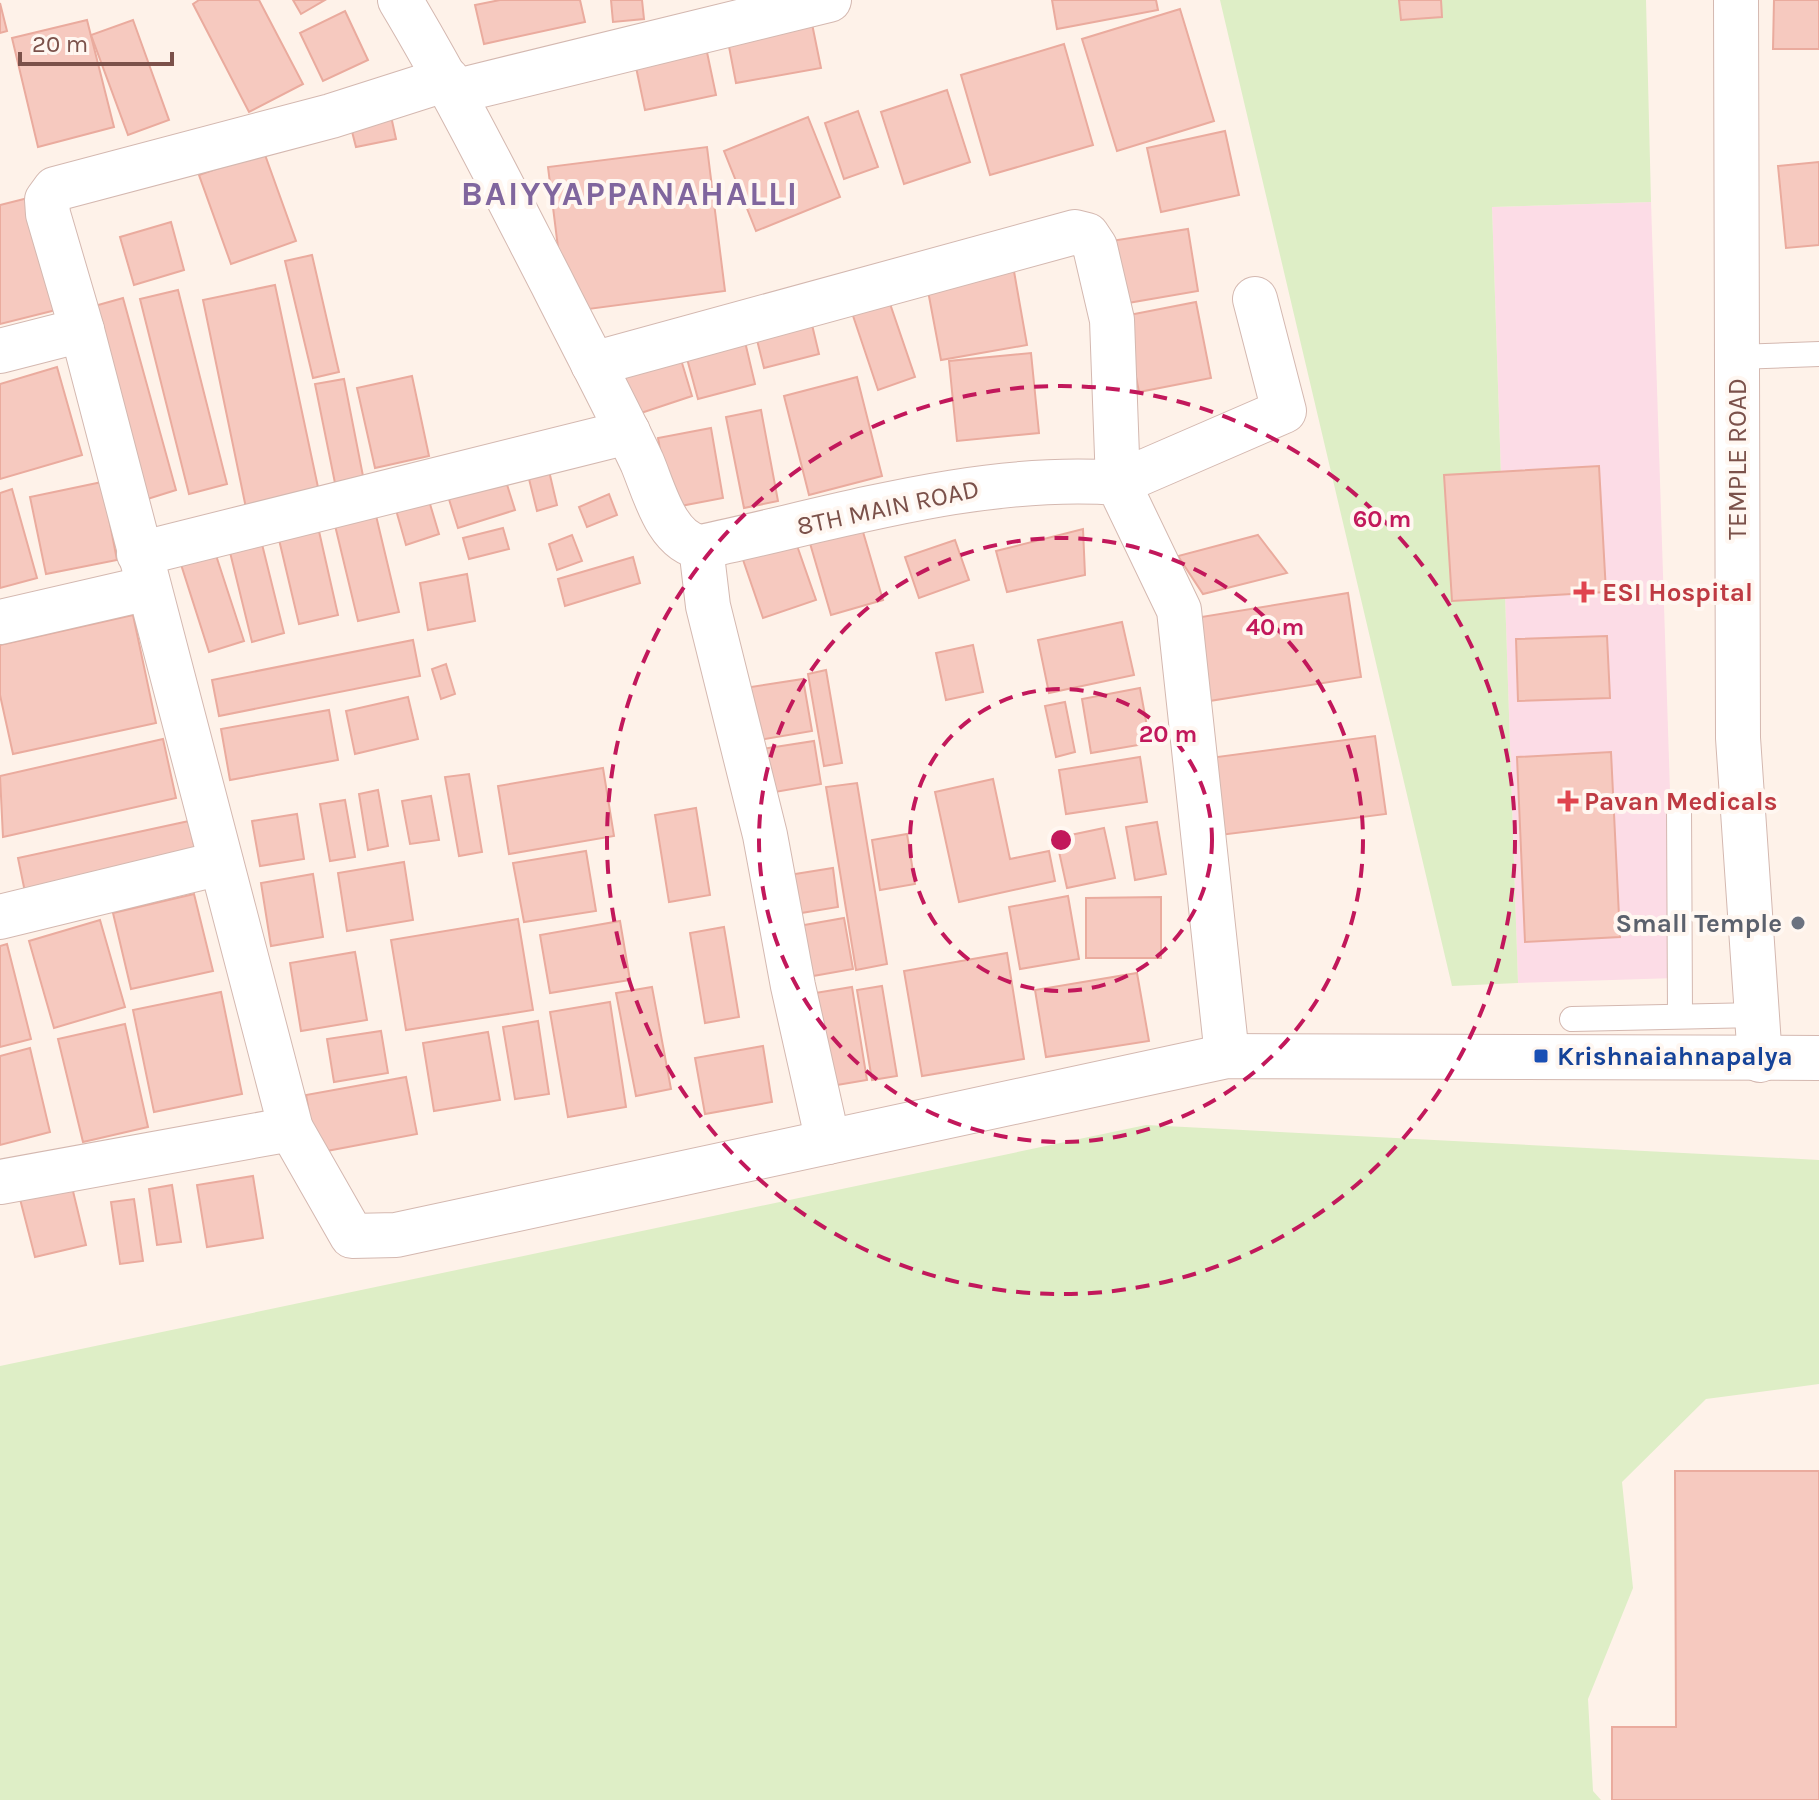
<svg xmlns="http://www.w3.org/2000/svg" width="1819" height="1800" viewBox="0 0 1819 1800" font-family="Karla,sans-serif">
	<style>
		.medical { fill: #fcdce6 }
		.green { fill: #deeec6 }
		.building { fill: #f6c9bf; stroke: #eaab9e; stroke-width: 2 }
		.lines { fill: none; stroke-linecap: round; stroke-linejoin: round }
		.lane-casing { stroke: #d4b8b0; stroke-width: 26 }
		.street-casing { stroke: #d4b8b0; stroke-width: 46 }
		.lane { stroke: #fff; stroke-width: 24 }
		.street { stroke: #fff; stroke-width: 44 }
		.ring { fill: none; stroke: #c2185b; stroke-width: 4; stroke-dasharray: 14 10 }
		.health-dot { fill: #e0444e; stroke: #fff7f1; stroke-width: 3 }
		.worship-dot { fill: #6b7280; stroke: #fff7f1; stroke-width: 3 }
		.transit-dot { fill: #1a4fb4; stroke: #fff7f1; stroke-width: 3 }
		.labels { text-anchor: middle; stroke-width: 8; stroke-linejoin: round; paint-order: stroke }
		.street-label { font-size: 26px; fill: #7b514a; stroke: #fff7f1 }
		.health-label { font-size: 26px; font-weight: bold; fill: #be3a42; stroke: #fff7f1; text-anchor: start }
		.worship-label { font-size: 26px; font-weight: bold; fill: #5b616d; stroke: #fff7f1; text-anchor: end }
		.transit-label { font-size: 26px; font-weight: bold; fill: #164399; stroke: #fff7f1; text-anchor: start }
		.district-label { font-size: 34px; font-weight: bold; letter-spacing: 2px; fill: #80669e; stroke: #fff7f1 }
		.centre { fill: #c2185b; stroke: #fff7f1; stroke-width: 4 }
		.ring-label { font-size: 24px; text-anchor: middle; font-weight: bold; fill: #c2185b; stroke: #fff7f1; stroke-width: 8; stroke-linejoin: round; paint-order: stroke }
	</style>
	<rect width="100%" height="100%" fill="#fef2e9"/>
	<!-- medical -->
	<polygon class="medical" points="1651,202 1676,978 1518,983 1492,207"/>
	<!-- green -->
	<g class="green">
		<polygon points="1220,0 1646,0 1651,202 1492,207 1518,983 1452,986"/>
		<polygon points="1146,1125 1819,1160 1819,1384 1706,1399 1622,1482 1633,1588 1588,1699 1593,1791 1601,1800 0,1800 0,1366"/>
	</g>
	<!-- building -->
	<g class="building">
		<polygon points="199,0 259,0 303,84 249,112 193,4"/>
		<polygon points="293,0 325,0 301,14"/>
		<polygon points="500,0 580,0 585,22 484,44 475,5"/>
		<polygon points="611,0 642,0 644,19 613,22"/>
		<polygon points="1052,0 1156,0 1158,10 1057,29"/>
		<polygon points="1399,0 1441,0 1442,17 1401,20"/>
		<polygon points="1774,0 1819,0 1819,49 1773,49"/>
		<polygon points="0,3 7,31 0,33"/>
		<polygon points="1180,9 1214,121 1117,151 1082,39"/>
		<polygon points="345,11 368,60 323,81 300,33"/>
		<polygon points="810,14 821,68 736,83 726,31"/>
		<polygon points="87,20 114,127 38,147 12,38"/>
		<polygon points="133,20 169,120 128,135 91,35"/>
		<polygon points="704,38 716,95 645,110 633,53"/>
		<polygon points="1064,44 1093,145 990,175 961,75"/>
		<polygon points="947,90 970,162 904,184 881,112"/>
		<polygon points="389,107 396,139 356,147 348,116"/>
		<polygon points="858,111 878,167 844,179 825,123"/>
		<polygon points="808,117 840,197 756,231 724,151"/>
		<polygon points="1225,131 1239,195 1161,212 1147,148"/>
		<polygon points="707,147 725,291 566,312 548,167"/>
		<polygon points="264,152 296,241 231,264 199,175"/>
		<polygon points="1819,162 1819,245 1786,248 1778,166"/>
		<polygon points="28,198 56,310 0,324 0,205"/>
		<polygon points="171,222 184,270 134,285 120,237"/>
		<polygon points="1188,229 1198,291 1122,304 1111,241"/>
		<polygon points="312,255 339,372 313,378 285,261"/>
		<polygon points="1012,260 1027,345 941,360 925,275"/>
		<polygon points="275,285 319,492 246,508 203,300"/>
		<polygon points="885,289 915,377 878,390 848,301"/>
		<polygon points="178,290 227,484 189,494 140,299"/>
		<polygon points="123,298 176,490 138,502 84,309"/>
		<polygon points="1196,302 1211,378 1139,392 1124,316"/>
		<polygon points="808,308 819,354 764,368 753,324"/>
		<polygon points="742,329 755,384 698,399 683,344"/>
		<polygon points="679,353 692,396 626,418 611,375"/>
		<polygon points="1031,353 1039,433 957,441 949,361"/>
		<polygon points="57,367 82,455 0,479 0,384"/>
		<polygon points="412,376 429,456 375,468 357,388"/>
		<polygon points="857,377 882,476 809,495 784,396"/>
		<polygon points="344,379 363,476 335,483 315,384"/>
		<polygon points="761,410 778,501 744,508 726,417"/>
		<polygon points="711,428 723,498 670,508 658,438"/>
		<polygon points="546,458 557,505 537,511 525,463"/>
		<polygon points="1599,466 1606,592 1452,601 1444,475"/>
		<polygon points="504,475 515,510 458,528 447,493"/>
		<polygon points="102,482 117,560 46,574 30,497"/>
		<polygon points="12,489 37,578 0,588 0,493"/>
		<polygon points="427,494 439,534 406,545 394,503"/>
		<polygon points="609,494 617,515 587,527 579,507"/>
		<polygon points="373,503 399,612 358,621 332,513"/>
		<polygon points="316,518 338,615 299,624 276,527"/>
		<polygon points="861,525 883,600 831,615 809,540"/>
		<polygon points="258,528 284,633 252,642 226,536"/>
		<polygon points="503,528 509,549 469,559 463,538"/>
		<polygon points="1083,529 1085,575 1007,592 996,551"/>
		<polygon points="572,535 582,561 557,570 549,544"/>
		<polygon points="1258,535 1287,573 1203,594 1178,556"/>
		<polygon points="794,537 816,600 763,618 741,554"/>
		<polygon points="955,540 969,580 919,598 905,557"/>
		<polygon points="212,543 244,641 209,652 178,555"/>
		<polygon points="633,557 640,583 565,606 558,579"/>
		<polygon points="467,574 475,621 428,630 420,583"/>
		<polygon points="1348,593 1361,677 1197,703 1183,620"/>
		<polygon points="133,615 156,723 13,754 0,695 0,645"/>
		<polygon points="1122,622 1134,675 1049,693 1038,640"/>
		<polygon points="1607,636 1610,698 1518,701 1516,639"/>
		<polygon points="413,640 420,676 219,716 212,680"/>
		<polygon points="973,645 983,692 946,700 936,653"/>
		<polygon points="446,664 455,694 441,699 432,669"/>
		<polygon points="826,670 842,763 824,766 808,674"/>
		<polygon points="803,679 812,731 747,742 738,689"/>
		<polygon points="1140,688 1150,743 1091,753 1082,699"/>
		<polygon points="408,697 418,739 355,754 346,711"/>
		<polygon points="1065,702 1075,752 1056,757 1045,706"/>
		<polygon points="329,710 338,760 230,780 221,729"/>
		<polygon points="1375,736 1386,814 1212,836 1202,759"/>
		<polygon points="163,739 176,798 3,837 0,776"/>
		<polygon points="814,741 821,784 757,795 749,751"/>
		<polygon points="1611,752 1620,937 1525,942 1517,757"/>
		<polygon points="1140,757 1147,802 1066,814 1059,770"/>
		<polygon points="603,768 614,836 509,854 498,786"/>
		<polygon points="469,774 482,852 459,856 445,777"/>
		<polygon points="993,779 1010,859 1049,851 1055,881 959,902 935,792"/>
		<polygon points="857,783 887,964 856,970 826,787"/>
		<polygon points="378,790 388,846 368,850 359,794"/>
		<polygon points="431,796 439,840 410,844 402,801"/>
		<polygon points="345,800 355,857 330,861 320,804"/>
		<polygon points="696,808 710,895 669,902 655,815"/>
		<polygon points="297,814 304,859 260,866 252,821"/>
		<polygon points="189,821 196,855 25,892 18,858"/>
		<polygon points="1157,822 1166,874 1135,880 1126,827"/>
		<polygon points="1104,828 1115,878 1067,888 1056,838"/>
		<polygon points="907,834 915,884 880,890 872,840"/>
		<polygon points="586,851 596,911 524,922 513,863"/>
		<polygon points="404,862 413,920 347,931 338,873"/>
		<polygon points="833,868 838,907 783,916 776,877"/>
		<polygon points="313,874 323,937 271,946 261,883"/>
		<polygon points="194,894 213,971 131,989 113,913"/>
		<polygon points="1068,896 1079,959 1020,969 1009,907"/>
		<polygon points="1161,897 1161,958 1086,958 1086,898"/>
		<polygon points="844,918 853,969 796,979 787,928"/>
		<polygon points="518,919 533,1010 406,1030 391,940"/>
		<polygon points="100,920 125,1007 54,1028 29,941"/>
		<polygon points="620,921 630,980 550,993 540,935"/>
		<polygon points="724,927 739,1017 705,1023 690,933"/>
		<polygon points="7,944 31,1039 0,1047 0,946"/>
		<polygon points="355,952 367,1020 301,1031 290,963"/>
		<polygon points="1007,953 1024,1059 922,1076 904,971"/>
		<polygon points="1137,973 1149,1041 1046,1057 1035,990"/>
		<polygon points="882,986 897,1076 872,1080 857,990"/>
		<polygon points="652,987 671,1089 636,1096 616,993"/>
		<polygon points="852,987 867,1080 819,1088 803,995"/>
		<polygon points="221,992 242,1094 154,1112 133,1010"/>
		<polygon points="610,1002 626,1107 568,1117 550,1012"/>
		<polygon points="538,1021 549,1094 515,1099 503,1027"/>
		<polygon points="125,1024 148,1127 83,1142 58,1039"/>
		<polygon points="381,1031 388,1073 334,1082 327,1039"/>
		<polygon points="488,1032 500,1100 434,1111 423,1043"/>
		<polygon points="763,1046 772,1102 705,1114 695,1058"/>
		<polygon points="30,1048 50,1132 0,1145 0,1056"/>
		<polygon points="406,1077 417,1134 316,1153 306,1095"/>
		<polygon points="253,1176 263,1238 207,1247 197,1185"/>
		<polygon points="172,1185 181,1242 157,1245 149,1189"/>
		<polygon points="72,1187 86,1245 35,1257 20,1199"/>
		<polygon points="134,1199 143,1261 120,1264 111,1202"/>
		<polygon points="1675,1471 1819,1471 1819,1800 1612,1800 1612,1727 1676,1727"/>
	</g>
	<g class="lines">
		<!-- lane casing -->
		<g class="lane-casing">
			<g id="lane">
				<polyline points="1736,357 1819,354"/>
				<polyline points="1679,807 1680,1014"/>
				<polyline points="1572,1019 1758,1015"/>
			</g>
		</g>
		<!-- street casing -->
		<g class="street-casing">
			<g id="street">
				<path d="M400,0C455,92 503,188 552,283C582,343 614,402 642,462C654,490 666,542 701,547C837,518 977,473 1118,483L1179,610L1227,1056"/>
				<polyline points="1736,0 1738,738 1760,1060"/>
				<polyline points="447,79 331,116 55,189 47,200 48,214 82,330 291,1129 352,1236 396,1235 1227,1056 1819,1058"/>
				<polyline points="453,92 829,0"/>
				<polyline points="0,351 82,330"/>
				<polyline points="593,364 1075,232 1087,235 1095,247 1112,320 1118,483 1284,411 1255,299"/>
				<polyline points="701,547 708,606 765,835 793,986 828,1142"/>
				<polyline points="139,554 628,432"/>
				<polyline points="0,622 148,588"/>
				<polyline points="0,917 221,863"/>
				<polyline points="0,1182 291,1129"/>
			</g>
		</g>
		<!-- lane -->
		<use href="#lane" class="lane"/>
		<!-- street -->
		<use href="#street" class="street"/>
	</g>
	<!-- distance rings -->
	<g class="ring">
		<circle cx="1061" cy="840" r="151"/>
		<circle cx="1061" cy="840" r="302"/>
		<circle cx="1061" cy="840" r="454"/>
	</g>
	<!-- markers -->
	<g class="health-dot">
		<path d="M1580 580h8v8h8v8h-8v8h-8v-8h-8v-8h8z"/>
		<path d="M1564 789h8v8h8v8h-8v8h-8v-8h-8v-8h8z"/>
	</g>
	<circle class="worship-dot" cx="1798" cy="923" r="8"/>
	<rect class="transit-dot" x="1533" y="1048" width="16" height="16" rx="4"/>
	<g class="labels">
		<!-- street labels -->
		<g class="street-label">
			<text transform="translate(1737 459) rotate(-90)" y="9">TEMPLE ROAD</text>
			<text transform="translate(888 507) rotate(-12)" y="9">8TH MAIN ROAD</text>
		</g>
		<!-- health labels -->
		<g class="health-label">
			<text x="1602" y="601">ESI Hospital</text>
			<text x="1584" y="810">Pavan Medicals</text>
		</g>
		<!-- worship labels -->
		<g class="worship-label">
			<text x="1782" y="932">Small Temple</text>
		</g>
		<!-- transit labels -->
		<g class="transit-label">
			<text x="1557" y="1065">Krishnaiahnapalya</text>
		</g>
		<!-- district labels -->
		<g class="district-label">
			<text x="630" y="205">BAIYYAPPANAHALLI</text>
		</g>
	</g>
	<circle cx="1061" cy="840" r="12" class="centre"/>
	<g class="ring-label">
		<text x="1382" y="527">60 m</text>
		<text x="1275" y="635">40 m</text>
		<text x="1168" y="742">20 m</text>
	</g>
	<!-- scale -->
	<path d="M20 52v12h152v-12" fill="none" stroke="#7b514a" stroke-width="4"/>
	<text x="32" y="52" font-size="24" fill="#7b514a" stroke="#fff7f1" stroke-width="6" paint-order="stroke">20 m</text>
</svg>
